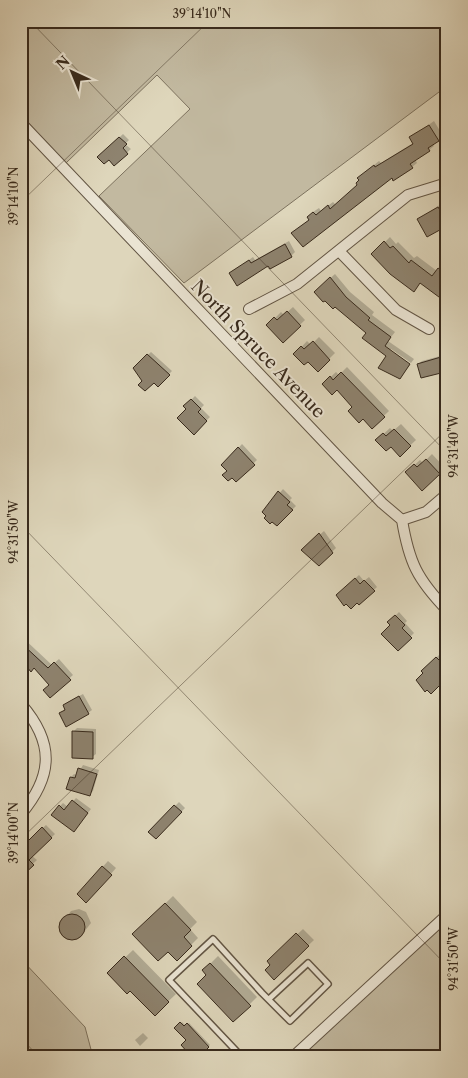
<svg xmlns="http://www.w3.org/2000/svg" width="468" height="1078" viewBox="0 0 468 1078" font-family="'Libre Caslon Text',serif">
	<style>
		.green { fill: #c2b9a0; stroke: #7d725e }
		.shadow { fill: #0003 }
		.building { fill: #8e836f; stroke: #382a1c }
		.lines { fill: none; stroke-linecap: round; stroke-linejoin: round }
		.service-casing { stroke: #625544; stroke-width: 8 }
		.minor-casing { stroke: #625544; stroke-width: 12 }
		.service { stroke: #eae4d3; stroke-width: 5 }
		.minor { stroke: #eae4d3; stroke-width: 10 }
		.ticks { fill: none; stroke: #382a1c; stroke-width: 1; stroke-opacity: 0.45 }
		.labels { text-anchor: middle; stroke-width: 4; stroke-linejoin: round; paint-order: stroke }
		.street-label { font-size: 18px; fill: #382a1c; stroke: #eae4d3 }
		.neatline { fill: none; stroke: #382a1c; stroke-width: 2 }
		.ticks-label { font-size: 12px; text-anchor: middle; fill: #382a1c }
	</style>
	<rect width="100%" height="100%" fill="#ded6bb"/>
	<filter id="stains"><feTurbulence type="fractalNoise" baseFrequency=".004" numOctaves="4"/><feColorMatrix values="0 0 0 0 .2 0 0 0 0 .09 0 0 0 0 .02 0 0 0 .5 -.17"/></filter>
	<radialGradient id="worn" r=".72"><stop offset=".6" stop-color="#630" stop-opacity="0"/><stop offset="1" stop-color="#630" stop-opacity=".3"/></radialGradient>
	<!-- green -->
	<g class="green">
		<polygon points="21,21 447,21 447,86 184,283 99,196 190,109 157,75 66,163 21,115"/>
		<polygon points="447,919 447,1057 300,1057"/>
		<polygon points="21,959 85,1027 93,1057 21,1057"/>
	</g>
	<!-- shadow -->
	<g class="shadow">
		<polygon points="434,121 443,136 433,144 434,146 429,150 415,159 417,163 412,167 293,233 310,219 313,212 319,208 321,211 333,202 336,205 358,185 364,173 379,161 381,163 413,143 410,138"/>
		<polygon points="123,134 129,140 125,144 131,149 114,164 109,158 99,157"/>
		<polygon points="444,202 447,206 447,225 419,219"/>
		<polygon points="390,237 396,244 398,242 414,258 417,256 437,271 444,264 447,266 447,302 421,282 414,290 373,254"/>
		<polygon points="289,241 295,252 291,256 231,273 253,257 255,260"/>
		<polygon points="335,274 350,292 374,312 372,315 395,332 388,341 414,359 411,363 391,349 389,351 410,365 400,378 388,356 367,333 335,305 315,292"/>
		<polygon points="293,307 305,320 283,341 268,325 281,312 284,315"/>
		<polygon points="319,337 335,353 318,370 308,360 295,354 307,341 311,345"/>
		<polygon points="151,352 172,371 158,385 154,381 144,381 134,368"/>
		<polygon points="444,355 447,368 444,371 418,364 422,361"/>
		<polygon points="347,367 389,411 372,427 337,389 323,384 336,372 339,375"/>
		<polygon points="195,396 204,405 201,408 210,417 194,433 185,406"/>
		<polygon points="401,424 416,440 400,455 391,445 377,440 390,428 393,431"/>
		<polygon points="447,441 447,449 443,445"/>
		<polygon points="242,444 257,460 236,480 223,465"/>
		<polygon points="432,454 445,468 422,489 407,472 420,460 423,463"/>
		<polygon points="283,489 292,498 290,500 296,506 277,525 264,512"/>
		<polygon points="324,531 336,548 319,564 303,550"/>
		<polygon points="359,575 364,581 369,577 377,587 359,604 338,595"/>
		<polygon points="399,612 407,621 405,623 414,633 398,649 392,625 389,622"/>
		<polygon points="21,636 52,665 59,659 73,675 50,696 50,684 34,667 21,668"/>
		<polygon points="440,654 447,661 444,668 447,671 447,677 431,692 423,671"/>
		<polygon points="83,694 92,710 88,713 60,713 66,709 64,706 68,702"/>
		<polygon points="77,728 96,729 96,754 92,757 73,732"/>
		<polygon points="83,765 99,770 93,791 89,795 71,777 74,774 77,775"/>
		<polygon points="76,798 91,809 77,827 60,806 63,803 68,807"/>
		<polygon points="179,802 185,808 156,838 150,832"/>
		<polygon points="46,825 55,834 32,856 37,860 21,875 21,848"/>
		<polygon points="108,861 116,868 92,896 78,894"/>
		<polygon points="173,896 197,922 190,929 198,938 177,959 168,950 134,934"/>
		<polygon points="79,909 86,912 91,923 81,936 70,939 61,933 60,925 71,911"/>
		<polygon points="303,929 314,940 274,978 272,965 269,961"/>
		<polygon points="133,950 176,994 155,1014 130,989 109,973"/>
		<polygon points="218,956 257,997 234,1020 204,970"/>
		<polygon points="182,1022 186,1026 189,1023 210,1045 201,1053 176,1028"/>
		<polygon points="143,1033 148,1038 140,1046 135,1040"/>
	</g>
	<!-- building -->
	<g class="building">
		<polygon points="429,125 439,141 428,148 430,151 410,164 413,168 393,181 392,178 303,247 291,233 309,220 307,217 313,212 316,215 328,205 330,209 357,185 356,183 359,180 357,178 374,165 375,167 413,144 409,137"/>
		<polygon points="119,137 127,144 123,148 128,154 114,166 109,160 104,164 97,157"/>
		<polygon points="438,207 447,221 447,226 427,237 417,219"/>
		<polygon points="384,241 390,248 393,246 409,263 411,260 432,276 438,268 445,273 443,276 447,279 447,295 443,300 420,283 414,292 390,274 371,254"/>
		<polygon points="285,244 292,257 270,269 268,266 237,286 229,273 249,260 251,263"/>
		<polygon points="330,277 346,297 370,318 368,320 391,337 385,346 410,364 400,379 378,368 386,356 362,338 366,333 335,307 333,309 325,301 323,302 314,292"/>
		<polygon points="287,311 301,326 283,343 266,325 274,317 277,320"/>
		<polygon points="313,341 330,360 318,372 308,362 304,365 293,354 301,346 304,349"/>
		<polygon points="147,354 170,375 158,387 154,383 145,391 138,385 142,381 133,368"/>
		<polygon points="441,357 445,372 421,378 417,364"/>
		<polygon points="341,372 385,417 372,429 363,419 359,423 348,411 352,407 337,390 332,395 322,384 330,376 333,380"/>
		<polygon points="191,399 201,409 198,412 207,421 194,435 177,418 186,409 183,406"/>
		<polygon points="394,429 411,446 400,457 391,447 386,451 375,440 383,433 386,436"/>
		<polygon points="238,447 255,465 236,482 232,478 228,481 222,475 227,471 221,465"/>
		<polygon points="426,459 440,474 422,491 405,472 414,464 417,467"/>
		<polygon points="278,491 290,502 287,505 293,510 277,526 272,522 270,524 264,518 266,516 262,512"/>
		<polygon points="319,533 333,553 319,566 301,550"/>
		<polygon points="355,578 360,584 364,580 375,591 359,605 357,603 351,609 346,604 344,606 336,595"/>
		<polygon points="395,615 405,625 402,628 412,638 398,651 381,634 390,625 387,622"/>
		<polygon points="21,643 48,668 54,662 71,680 50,698 43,690 49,685 34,668 31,672 27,667 21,673"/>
		<polygon points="436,657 446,667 441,672 447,678 431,694 427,690 425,692 416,680 423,673 421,671"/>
		<polygon points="79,696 89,714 66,727 59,713 65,710 63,705"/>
		<polygon points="72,731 93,732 93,759 72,758"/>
		<polygon points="78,768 97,774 90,796 66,789 70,777 75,778"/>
		<polygon points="72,800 88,813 74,832 51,815 59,805 64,810"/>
		<polygon points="174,805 182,812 156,839 148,832"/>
		<polygon points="42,827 52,838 29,860 34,865 21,877 21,848"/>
		<polygon points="102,866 112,875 86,903 77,894"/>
		<polygon points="165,903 191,930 184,937 192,946 177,961 168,952 158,961 132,934"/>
		<circle cx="72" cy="927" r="13"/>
		<polygon points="296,933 309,946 274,980 265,970 270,965 267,961"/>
		<polygon points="124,956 169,1002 155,1016 130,991 127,994 107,973"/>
		<polygon points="210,963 251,1006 233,1022 197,984 206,975 202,970"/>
		<polygon points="180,1022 184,1026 187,1023 209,1047 201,1055 195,1050 190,1055 181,1045 186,1040 174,1028"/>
	</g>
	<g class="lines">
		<!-- service casing -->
		<g class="service-casing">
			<polyline id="service" points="242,1057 169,980 213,939 262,993 290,1021 328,984 308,963 269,999"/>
		</g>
		<!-- minor casing -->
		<g class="minor-casing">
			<g id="minor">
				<path d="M21,123L382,503L402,520C409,562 417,579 447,610"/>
				<polyline points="339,251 396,310 429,329"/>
				<polyline points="249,309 297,284 408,195 447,183"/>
				<polyline points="402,520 426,512 447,494"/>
				<path d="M21,704C54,742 54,775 21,814"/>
				<polyline points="293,1057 447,915"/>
			</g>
		</g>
		<!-- service -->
		<use href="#service" class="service"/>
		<!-- minor -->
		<use href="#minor" class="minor"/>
	</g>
	<!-- ticks -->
	<path class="ticks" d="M30,21L447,453M21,202L209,21M21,525L447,966M21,839L447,429M21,1038L39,1057"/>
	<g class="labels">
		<!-- street labels -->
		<g class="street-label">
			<text transform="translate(258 349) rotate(46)" y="6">North Spruce Avenue</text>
		</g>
	</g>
	<!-- margin -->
	<rect width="468" height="1078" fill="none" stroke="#ded6bb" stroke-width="55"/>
	<!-- north arrow -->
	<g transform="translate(72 72) rotate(316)" stroke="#eae4d3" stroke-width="4" paint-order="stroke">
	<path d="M0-4L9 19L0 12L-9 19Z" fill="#382a1c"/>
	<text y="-8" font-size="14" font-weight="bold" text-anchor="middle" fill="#382a1c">N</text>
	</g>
	<rect x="28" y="28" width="412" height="1022" class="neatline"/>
	<g class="ticks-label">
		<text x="202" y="18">39°14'10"N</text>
		<text transform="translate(14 196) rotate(-90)" y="4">39°14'10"N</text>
		<text transform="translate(454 446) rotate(-90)" y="4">94°31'40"W</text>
		<text transform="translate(14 532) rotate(-90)" y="4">94°31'50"W</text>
		<text transform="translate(14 833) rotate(-90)" y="4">39°14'00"N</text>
		<text transform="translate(454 959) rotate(-90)" y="4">94°31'50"W</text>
	</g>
	<rect width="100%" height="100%" filter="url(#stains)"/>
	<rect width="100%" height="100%" fill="url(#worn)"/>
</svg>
